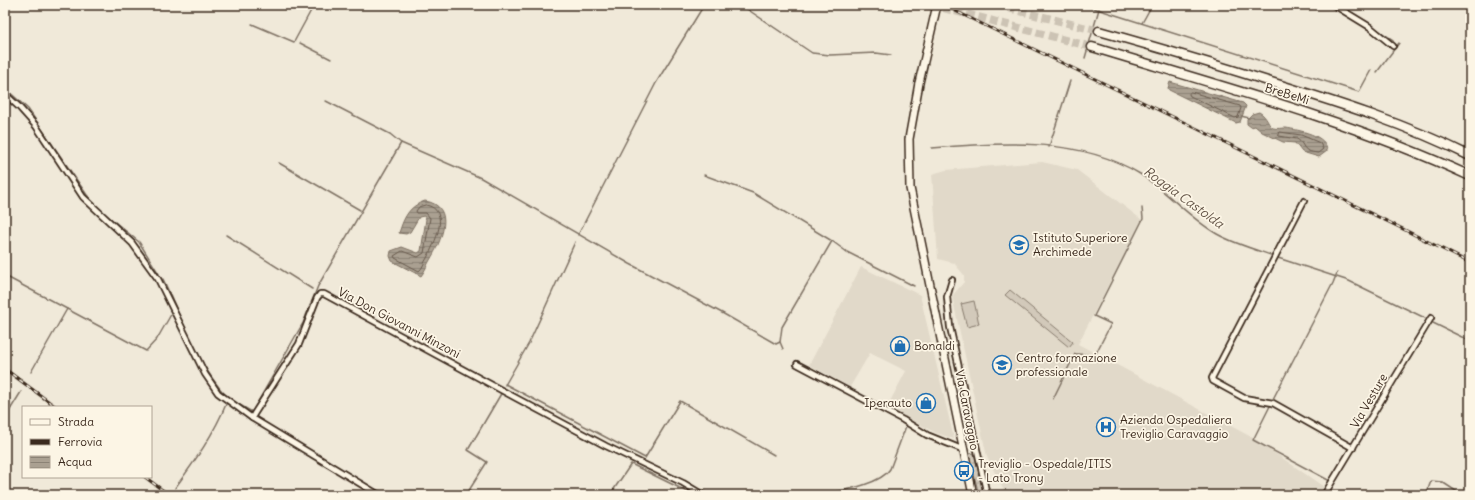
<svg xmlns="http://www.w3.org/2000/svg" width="1475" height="500" viewBox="0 0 1475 500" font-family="Delius,sans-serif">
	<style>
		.built { fill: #e1d9c9 }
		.grass { fill: url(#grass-dots); stroke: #867a6c }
		.pitch { fill: #d2c9ba; stroke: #867a6c }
		.water { fill: url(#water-rules); stroke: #7e7163 }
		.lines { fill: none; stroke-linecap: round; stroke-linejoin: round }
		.shore { stroke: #67594c; stroke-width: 1 }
		.stream { stroke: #7e7163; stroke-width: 1.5 }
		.motorway-tunnel { stroke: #ccc3b4; stroke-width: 8; stroke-dasharray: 8 4; stroke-linecap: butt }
		.minor-casing { stroke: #3b2a1e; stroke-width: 8 }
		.primary-casing { stroke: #3b2a1e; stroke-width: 10 }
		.motorway-casing { stroke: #3b2a1e; stroke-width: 11 }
		.minor { stroke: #fcf5e5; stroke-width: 4.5 }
		.primary { stroke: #fcf5e5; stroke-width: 7 }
		.motorway { stroke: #fcf5e5; stroke-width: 8 }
		.rail-casing { stroke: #3b2a1e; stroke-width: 3 }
		.rail { stroke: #fcf5e5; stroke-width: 1.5; stroke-dasharray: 4.5; stroke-linecap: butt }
		.primary-bridge-casing { stroke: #3b2a1e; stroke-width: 10; stroke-linecap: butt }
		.primary-bridge { stroke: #fcf5e5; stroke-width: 7 }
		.labels { text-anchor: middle; stroke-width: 3.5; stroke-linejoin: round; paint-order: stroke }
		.street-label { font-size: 12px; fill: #3b2a1e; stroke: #fcf5e5 }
		.poi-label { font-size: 12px; fill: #3b2a1e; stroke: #fcf5e5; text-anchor: start }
		.water-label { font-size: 13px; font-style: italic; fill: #625346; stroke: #fcf5e5 }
	</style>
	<defs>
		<pattern id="grass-dots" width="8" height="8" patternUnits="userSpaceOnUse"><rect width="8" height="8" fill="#d2c9ba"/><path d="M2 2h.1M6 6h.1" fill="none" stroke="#b5ad9f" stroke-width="1.8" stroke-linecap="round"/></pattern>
		<pattern id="water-rules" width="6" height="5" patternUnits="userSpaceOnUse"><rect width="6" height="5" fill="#aaa091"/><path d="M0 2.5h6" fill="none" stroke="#8c8376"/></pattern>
	</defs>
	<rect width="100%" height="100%" fill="#f0e9d9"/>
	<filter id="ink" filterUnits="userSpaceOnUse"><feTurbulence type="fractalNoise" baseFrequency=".025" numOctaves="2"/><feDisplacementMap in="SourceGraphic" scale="8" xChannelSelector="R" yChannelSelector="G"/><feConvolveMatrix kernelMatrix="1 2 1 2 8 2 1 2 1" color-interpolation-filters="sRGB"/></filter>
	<g filter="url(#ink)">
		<!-- built -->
		<g class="built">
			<polygon points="1042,162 1077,170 1142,220 1078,344 1255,439 1324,487 1318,495 1006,495 987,457 952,296 964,282 964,275 954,263 938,259 932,174 946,170"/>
			<polygon points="861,267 920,295 954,439 936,433 887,407 906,371 870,353 850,387 809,365"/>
		</g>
		<!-- grass -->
		<polygon class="grass" points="974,453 983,491 984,495 979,495 969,454"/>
		<!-- pitch -->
		<g class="pitch">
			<polygon points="1010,290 1073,342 1069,347 1005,295"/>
			<polygon points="974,301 979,324 967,327 961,304"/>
		</g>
		<!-- water -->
		<g class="water">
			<polygon points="1170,82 1243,103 1246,106 1240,122 1236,123 1169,90 1168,88"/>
			<path d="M1259,112C1268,117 1268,126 1273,128C1277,129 1282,128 1286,128C1298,130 1328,135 1327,151L1319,157L1302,152L1295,143L1283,142L1262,132L1255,126L1251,127L1247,124V119L1252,114Z"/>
			<path d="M425,201C457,206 441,242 430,260C427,265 425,271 421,276L392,261L390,256L391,251L402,247L418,253L421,251L426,219L424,216L419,217L410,232L406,234L399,233C404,217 409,206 425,201Z"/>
		</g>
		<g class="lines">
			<!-- shore -->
			<g class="shore">
				<polygon points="1191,92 1240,106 1241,108 1238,117 1235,118 1190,96 1189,94"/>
				<path d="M1280,132L1301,135L1320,143L1323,149L1318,153C1300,151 1307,146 1297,139L1279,136Z"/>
				<path d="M426,205C452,210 434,244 427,258C424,262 423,268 419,271L395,258L394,256L402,251L418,257L424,253L430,218L426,213H417L416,211L419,207Z"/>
			</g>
			<!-- stream -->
			<g class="stream">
				<polyline points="741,5 812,53 830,55 876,53 891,55"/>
				<polyline points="1084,5 1359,92 1371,70"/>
				<polyline points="1339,5 1393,40"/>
				<polyline points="1142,23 1152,5"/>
				<polyline points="252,24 294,42 314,5"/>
				<polyline points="300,43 331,59"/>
				<polyline points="1085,58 1099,9"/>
				<polyline points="1377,72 1399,43"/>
				<polyline points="5,88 28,109 87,195 97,207 139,242 159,274"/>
				<polyline points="326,101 390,134 401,143 481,178 630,264 722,313 776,344 780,342"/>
				<polyline points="1241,116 1249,118"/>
				<polyline points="1049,147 1070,81"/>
				<path d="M932,148C1000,142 1080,137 1140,174C1167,191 1189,218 1217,234C1233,243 1253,249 1271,255"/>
				<polyline points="279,163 360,210"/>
				<polyline points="704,175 753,193 832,241"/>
				<polyline points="226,235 312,289"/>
				<polyline points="578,235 656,83 704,5"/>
				<polyline points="1278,258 1349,281 1425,318"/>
				<polyline points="5,276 67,309"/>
				<path d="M163,279C182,319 197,365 228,398"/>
				<polyline points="1433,323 1470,341"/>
				<polyline points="783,349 780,342 782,327 832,241 847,252 914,286"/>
				<polyline points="31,372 67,309 146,351 157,339 173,311"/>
				<polyline points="505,384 645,458 680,401 774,455"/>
				<polyline points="505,385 529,343 575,242"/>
				<polyline points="1053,399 1075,354 1095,355 1111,324 1094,316 1143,219 1142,208"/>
				<polyline points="1273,399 1333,283 1337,273"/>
				<polyline points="233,401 252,412 303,323 318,286 401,143"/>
				<polyline points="1270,406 1253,440 1330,481 1321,495"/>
				<polyline points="5,418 21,392"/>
				<path d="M175,488C195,461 214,434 227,402"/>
				<polyline points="708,494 712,495"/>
				<polyline points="466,495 487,462 468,450 502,392"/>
				<polyline points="610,495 631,464 694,495"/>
				<path d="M822,495C840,491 880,485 890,469L906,426"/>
				<polyline points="1426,495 1431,481 1442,482 1462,495"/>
			</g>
			<!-- motorway-tunnel -->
			<g class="motorway-tunnel">
				<polyline points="932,5 1092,47"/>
				<polyline points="996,5 1099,31"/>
			</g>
			<!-- minor casing -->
			<g class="minor-casing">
				<g id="minor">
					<polyline points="1334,5 1370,27 1393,46"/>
					<polyline points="5,94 19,107 36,126 83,197 132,243 158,279 205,374 218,393 252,418 254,414 299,344 317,298 320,294 324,294 516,398 606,446 683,483 703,495"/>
					<polyline points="1304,201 1212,378 1213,381 1244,398 1273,403 1353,448"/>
					<polyline points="952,280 947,297 950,327 987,495"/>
					<polyline points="797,364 903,420 927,435 964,450"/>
					<polyline points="252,418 379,495"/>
					<polyline points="1324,495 1431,318"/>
				</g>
			</g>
			<!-- primary casing -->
			<g class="primary-casing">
				<polyline id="primary" points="919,83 909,139 910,188 973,495"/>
			</g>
			<!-- motorway casing -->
			<g class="motorway-casing">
				<g id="motorway">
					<path d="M1099,31C1156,47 1214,64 1271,82C1339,103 1406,124 1470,156"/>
					<path d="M1092,47C1220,86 1349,120 1470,176"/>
				</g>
			</g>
			<!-- minor -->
			<use href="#minor" class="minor"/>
			<!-- primary -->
			<use href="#primary" class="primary"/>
			<!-- motorway -->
			<use href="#motorway" class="motorway"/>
			<!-- rail casing -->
			<g class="rail-casing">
				<g id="rail">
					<polyline points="943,5 1401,228 1470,263"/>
					<polyline points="5,369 56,407"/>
					<polyline points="145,477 169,495"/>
				</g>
			</g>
			<!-- rail -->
			<use href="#rail" class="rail"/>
			<!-- primary-bridge casing -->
			<g class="primary-bridge-casing">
				<polyline id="primary-bridge" points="919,83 937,5"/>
			</g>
			<!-- primary-bridge -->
			<use href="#primary-bridge" class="primary-bridge"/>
		</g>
	</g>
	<!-- icons -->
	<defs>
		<g id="school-ring" transform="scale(1)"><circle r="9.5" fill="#fcf5e5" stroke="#1f6fb2" stroke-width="1.5"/><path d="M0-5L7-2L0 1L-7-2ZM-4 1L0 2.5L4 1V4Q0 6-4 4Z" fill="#1f6fb2"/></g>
		<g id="shop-ring" transform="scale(1)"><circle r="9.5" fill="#fcf5e5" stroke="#1f6fb2" stroke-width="1.5"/><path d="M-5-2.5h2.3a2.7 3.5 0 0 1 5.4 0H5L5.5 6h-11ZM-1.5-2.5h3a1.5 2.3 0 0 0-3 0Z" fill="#1f6fb2"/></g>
		<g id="hospital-ring" transform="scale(1)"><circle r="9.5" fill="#fcf5e5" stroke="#1f6fb2" stroke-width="1.5"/><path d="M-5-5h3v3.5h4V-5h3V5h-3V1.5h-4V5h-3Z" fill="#1f6fb2"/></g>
		<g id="bus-ring" transform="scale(1)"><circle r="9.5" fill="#fcf5e5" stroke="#1f6fb2" stroke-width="1.5"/><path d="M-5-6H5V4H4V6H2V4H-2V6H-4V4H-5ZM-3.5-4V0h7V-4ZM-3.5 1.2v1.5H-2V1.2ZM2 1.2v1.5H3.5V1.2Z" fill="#1f6fb2"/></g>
	</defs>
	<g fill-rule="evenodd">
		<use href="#school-ring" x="1019" y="245"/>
		<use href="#shop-ring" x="900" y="346"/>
		<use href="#school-ring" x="1002" y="365"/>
		<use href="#shop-ring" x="926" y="403"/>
		<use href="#hospital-ring" x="1106" y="427"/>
		<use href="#bus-ring" x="964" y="471"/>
	</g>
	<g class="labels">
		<!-- street labels -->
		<g class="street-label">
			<text transform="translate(1287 94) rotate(17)" y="4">BreBeMi</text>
			<text transform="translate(399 323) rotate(28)" y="4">Via Don Giovanni Minzoni</text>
			<text transform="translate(1369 401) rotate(-60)" y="4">Via Vesture</text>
			<text transform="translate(967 410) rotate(79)" y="4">Via Caravaggio</text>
		</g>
		<!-- poi labels -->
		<g class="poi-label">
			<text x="1033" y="242">Istituto Superiore<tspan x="1033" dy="14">Archimede</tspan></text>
			<text x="914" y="350">Bonaldi</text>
			<text x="1016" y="362">Centro formazione<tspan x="1016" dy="14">professionale</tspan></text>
			<text x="912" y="407" text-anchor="end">Iperauto</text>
			<text x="1120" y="424">Azienda Ospedaliera<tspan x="1120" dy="14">Treviglio Caravaggio</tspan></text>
			<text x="978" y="468">Treviglio - Ospedale/ITIS<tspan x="978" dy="14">- Lato Trony</tspan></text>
		</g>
		<!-- water labels -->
		<g class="water-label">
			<text transform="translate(1184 197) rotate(36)" y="5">Roggia Castolda</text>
		</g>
	</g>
	<!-- margin -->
	<rect width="1475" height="500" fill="none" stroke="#fcf5e5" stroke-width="20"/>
	<rect x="10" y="10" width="1455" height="480" fill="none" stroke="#3b2a1e" stroke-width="1.5" filter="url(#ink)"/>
	<!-- legend -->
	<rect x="22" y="406" width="130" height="72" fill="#fcf5e5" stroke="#afa495"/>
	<rect x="30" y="419" width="20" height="6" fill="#fcf5e5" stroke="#afa495"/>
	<text x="58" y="426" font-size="12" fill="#3b2a1e">Strada</text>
	<rect x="30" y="439" width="20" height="6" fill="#3b2a1e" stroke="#afa495"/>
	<text x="58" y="446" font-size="12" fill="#3b2a1e">Ferrovia</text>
	<rect x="30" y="456" width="20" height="12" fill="url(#water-rules)" stroke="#afa495"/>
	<text x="58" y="466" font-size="12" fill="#3b2a1e">Acqua</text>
</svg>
